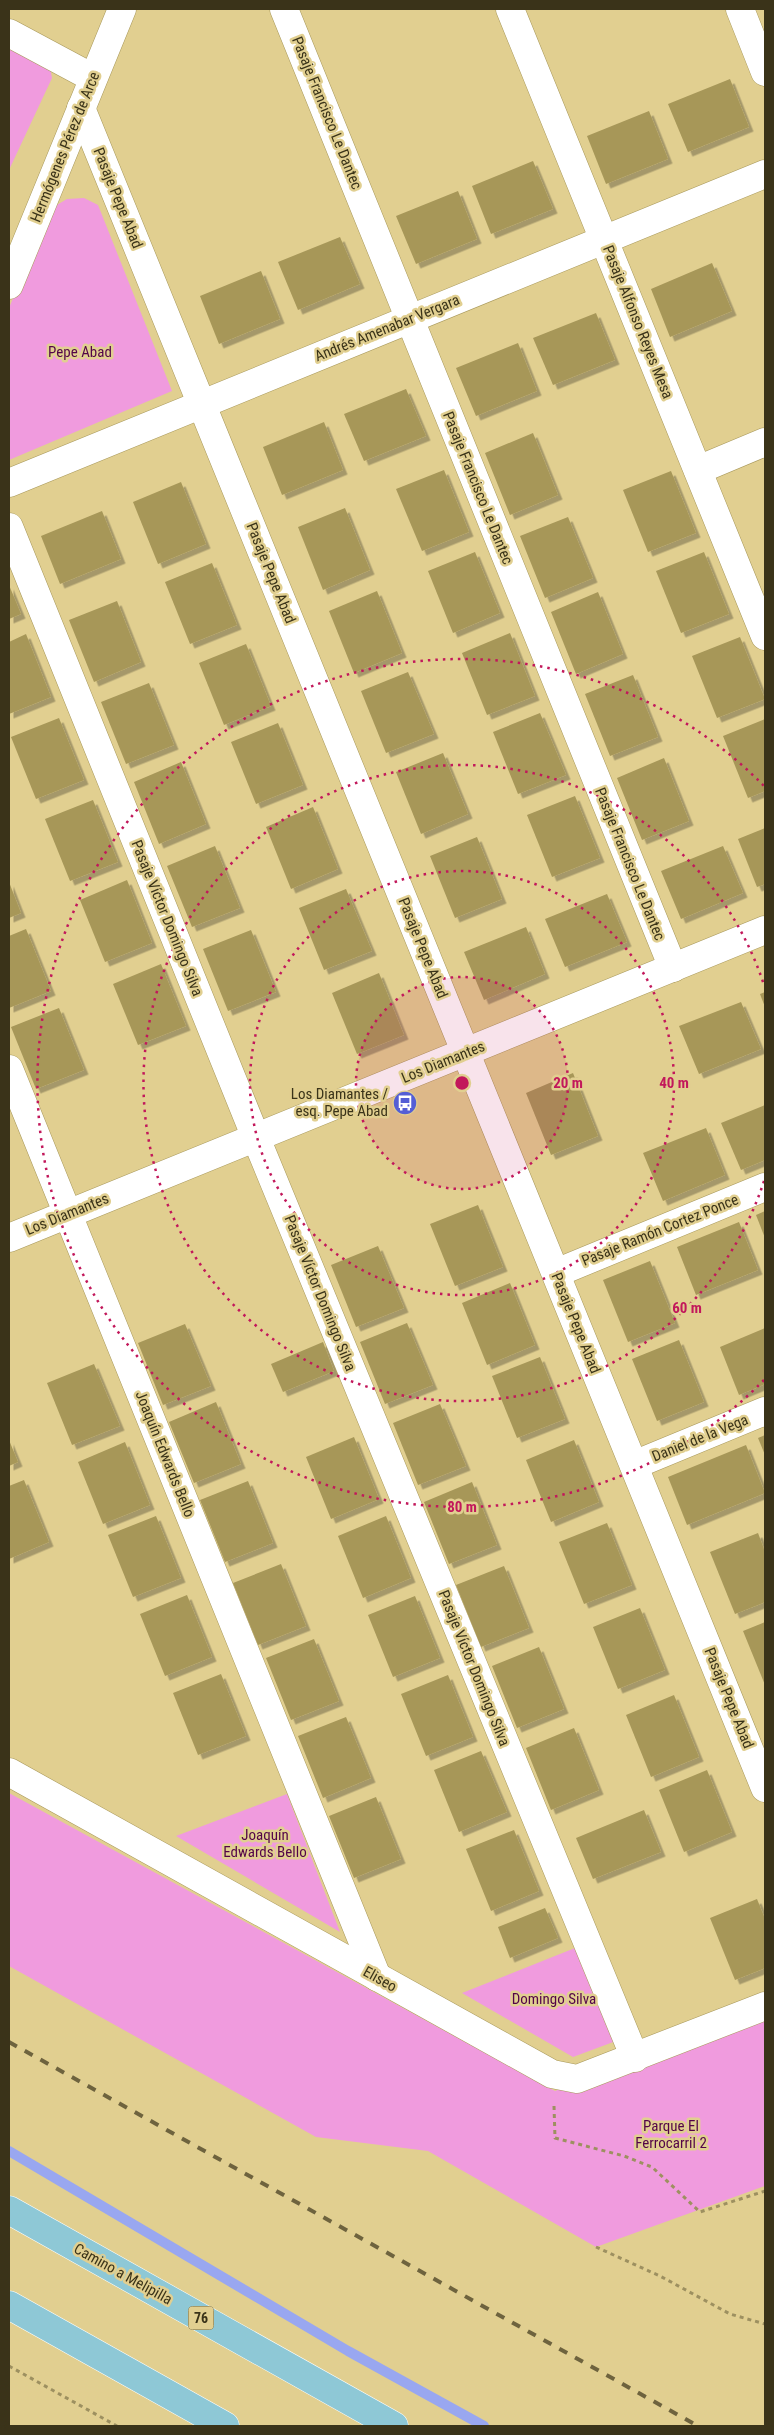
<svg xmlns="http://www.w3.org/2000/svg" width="774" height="2435" viewBox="0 0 774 2435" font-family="'Roboto Condensed',sans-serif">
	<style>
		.green { fill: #f09bde }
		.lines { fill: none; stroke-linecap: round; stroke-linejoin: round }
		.stream { stroke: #99a7f0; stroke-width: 10 }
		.building { fill: #a79759; filter: url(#shadow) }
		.minor-casing { stroke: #a8985a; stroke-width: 29 }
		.major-casing { stroke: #fff; stroke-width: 29 }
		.path { stroke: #9d9060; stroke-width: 3; stroke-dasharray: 4 4; stroke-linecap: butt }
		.minor { stroke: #fff; stroke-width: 28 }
		.major { stroke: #8ec8d6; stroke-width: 28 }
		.rail { stroke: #6e633e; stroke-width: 4; stroke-dasharray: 9 9; stroke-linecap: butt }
		.ring { fill: none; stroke: #c2185b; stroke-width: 2.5; stroke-dasharray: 2.5 5 }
		.labels { text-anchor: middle; stroke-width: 5; stroke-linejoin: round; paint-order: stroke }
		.shield { fill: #e1cf90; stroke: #6c623d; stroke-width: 1 }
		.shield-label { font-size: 14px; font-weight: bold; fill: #3a3319 }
		.street-label { font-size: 15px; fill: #3a3319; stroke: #e1cf90 }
		.park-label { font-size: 15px; fill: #530448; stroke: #e1cf90 }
		.poi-label { font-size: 15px; fill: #3a3319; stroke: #e1cf90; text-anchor: end }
		.centre { fill: #c2185b; stroke: #e1cf90; stroke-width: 2.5 }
		.ring-label { font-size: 15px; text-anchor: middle; font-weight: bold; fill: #c2185b; stroke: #e1cf90; stroke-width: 5; stroke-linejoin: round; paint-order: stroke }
	</style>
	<defs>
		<filter id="shadow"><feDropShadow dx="4.5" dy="4.5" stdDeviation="0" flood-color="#0004"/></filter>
	</defs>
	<rect width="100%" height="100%" fill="#e1cf90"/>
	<!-- green -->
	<g class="green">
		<polygon points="9,44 50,67 52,78 9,170"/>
		<polygon points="84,198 98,205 172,391 9,460 9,308 50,209 67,199"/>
		<polygon points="9,1793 555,2091 765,2014 765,2186 596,2247 428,2151 316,2137 9,1966"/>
		<polygon points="287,1794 340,1932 176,1836"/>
		<polygon points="575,1948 616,2041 573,2057 462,1993"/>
	</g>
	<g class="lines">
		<!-- stream -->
		<polyline class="stream" points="9,2151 348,2351 484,2426"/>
	</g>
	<!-- building -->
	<g class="building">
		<polygon points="730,79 749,127 688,152 668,104"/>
		<polygon points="649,111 668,159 606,184 587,136"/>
		<polygon points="533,161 553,209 491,234 472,186"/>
		<polygon points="458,191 477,239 416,264 396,216"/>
		<polygon points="340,237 360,284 298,310 278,262"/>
		<polygon points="712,263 732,311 670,337 651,289"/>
		<polygon points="261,271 280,319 219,344 200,296"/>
		<polygon points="596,313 615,360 553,385 533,338"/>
		<polygon points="518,343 537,391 476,416 456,368"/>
		<polygon points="406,389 426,436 364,461 344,414"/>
		<polygon points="324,422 343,470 282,495 263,447"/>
		<polygon points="533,433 558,495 510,515 485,453"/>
		<polygon points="444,470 469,532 422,551 396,489"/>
		<polygon points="671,471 696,533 648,552 623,490"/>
		<polygon points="181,482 206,544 158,564 133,502"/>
		<polygon points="345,508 370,570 323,590 298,527"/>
		<polygon points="102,511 121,559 60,584 41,536"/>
		<polygon points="568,517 593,578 545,598 520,536"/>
		<polygon points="475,552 500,613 453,633 428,571"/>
		<polygon points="704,552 729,614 681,633 656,571"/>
		<polygon points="212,563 237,625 190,644 165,582"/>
		<polygon points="9,585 21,614 9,619"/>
		<polygon points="377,591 402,653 354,673 329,611"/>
		<polygon points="598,592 623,654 576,674 551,612"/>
		<polygon points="117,601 141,662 94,682 69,620"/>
		<polygon points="510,633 535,696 487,715 462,653"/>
		<polygon points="26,634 51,697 9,714 9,642"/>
		<polygon points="740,637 765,699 717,718 692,656"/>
		<polygon points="246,644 271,706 224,725 199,663"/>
		<polygon points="408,672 434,734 386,753 361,691"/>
		<polygon points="633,675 658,737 610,756 585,694"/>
		<polygon points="149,683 174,745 126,764 101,702"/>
		<polygon points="540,713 566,775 518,794 493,732"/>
		<polygon points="59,718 84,780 36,799 11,737"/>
		<polygon points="765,719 765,791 748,798 723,736"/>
		<polygon points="278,723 303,785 256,804 231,742"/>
		<polygon points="443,753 468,814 421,834 396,772"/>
		<polygon points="664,758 689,821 642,840 617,778"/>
		<polygon points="181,762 206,824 159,844 134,782"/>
		<polygon points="575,796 600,858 552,877 527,815"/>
		<polygon points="93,800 118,862 70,881 45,819"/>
		<polygon points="313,807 338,869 291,889 266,827"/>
		<polygon points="765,828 765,884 757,887 738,839"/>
		<polygon points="477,837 502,899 455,918 430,856"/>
		<polygon points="215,846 240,908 192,927 167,866"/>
		<polygon points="723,846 743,893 681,919 661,871"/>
		<polygon points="127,880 152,943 105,962 80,900"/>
		<polygon points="9,882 21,913 9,918"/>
		<polygon points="346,889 372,951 324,970 299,908"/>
		<polygon points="607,894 627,942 565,967 545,919"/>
		<polygon points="526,927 545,974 484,1000 464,952"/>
		<polygon points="26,929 51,991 9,1008 9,936"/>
		<polygon points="251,930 276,992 228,1011 203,949"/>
		<polygon points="161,964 186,1026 138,1045 113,984"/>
		<polygon points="379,973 404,1035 357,1054 332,993"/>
		<polygon points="765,992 765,1007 760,994"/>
		<polygon points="741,1002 761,1049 699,1074 679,1026"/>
		<polygon points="59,1008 84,1070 36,1089 11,1027"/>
		<polygon points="573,1073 598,1136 551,1155 526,1093"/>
		<polygon points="765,1105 765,1160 741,1170 721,1123"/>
		<polygon points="706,1128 725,1175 663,1201 643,1153"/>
		<polygon points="478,1205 503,1267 455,1286 430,1224"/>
		<polygon points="765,1211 765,1238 756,1215"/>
		<polygon points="739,1222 758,1270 696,1295 677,1247"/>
		<polygon points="378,1246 404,1308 356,1327 331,1265"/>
		<polygon points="650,1261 675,1323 628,1342 603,1280"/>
		<polygon points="510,1283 535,1345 487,1365 462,1303"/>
		<polygon points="407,1323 433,1385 385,1404 360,1342"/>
		<polygon points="185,1324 211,1386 163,1405 138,1343"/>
		<polygon points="765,1328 765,1384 739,1395 720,1347"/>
		<polygon points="679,1340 704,1402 657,1421 632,1359"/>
		<polygon points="323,1342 334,1371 283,1392 271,1364"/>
		<polygon points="540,1357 565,1419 517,1438 492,1376"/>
		<polygon points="94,1364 120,1426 72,1445 47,1383"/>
		<polygon points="216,1402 241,1464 194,1483 169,1422"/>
		<polygon points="440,1404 466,1466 418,1485 393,1423"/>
		<polygon points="765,1435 765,1455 758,1438"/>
		<polygon points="354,1437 379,1499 331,1519 306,1457"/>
		<polygon points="9,1440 18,1462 9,1466"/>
		<polygon points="574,1440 599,1502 551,1522 526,1460"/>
		<polygon points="125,1442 150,1505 103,1524 78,1462"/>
		<polygon points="746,1445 765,1493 687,1525 668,1477"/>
		<polygon points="24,1480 49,1542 9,1559 9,1486"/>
		<polygon points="248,1481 273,1543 225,1562 200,1500"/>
		<polygon points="472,1482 497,1545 449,1564 424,1502"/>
		<polygon points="156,1516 181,1578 133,1597 108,1535"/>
		<polygon points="386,1516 411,1578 363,1598 338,1536"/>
		<polygon points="607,1523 632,1585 584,1604 559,1542"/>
		<polygon points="758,1533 765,1552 765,1602 735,1614 710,1552"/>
		<polygon points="281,1564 306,1626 258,1645 233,1583"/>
		<polygon points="504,1566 529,1628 481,1647 456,1585"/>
		<polygon points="187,1595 212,1657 165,1676 140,1614"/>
		<polygon points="415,1596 440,1658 393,1677 368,1615"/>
		<polygon points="640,1608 665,1670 618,1689 593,1627"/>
		<polygon points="765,1622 765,1685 743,1631"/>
		<polygon points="314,1639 339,1701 291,1720 266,1658"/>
		<polygon points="539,1647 564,1709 517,1728 492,1666"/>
		<polygon points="221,1674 246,1736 198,1755 173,1693"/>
		<polygon points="448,1675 473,1737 426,1756 401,1694"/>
		<polygon points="674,1695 699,1757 651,1777 626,1715"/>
		<polygon points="346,1717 371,1778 323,1798 298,1736"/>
		<polygon points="574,1728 599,1790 551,1810 526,1748"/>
		<polygon points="481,1751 507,1812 459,1832 434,1770"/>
		<polygon points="707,1770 732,1832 684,1852 659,1790"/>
		<polygon points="376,1797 401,1859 354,1878 329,1816"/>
		<polygon points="644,1810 661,1852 593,1879 576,1838"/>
		<polygon points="514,1830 539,1891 491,1911 466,1849"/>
		<polygon points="757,1899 765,1919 765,1968 735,1980 710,1918"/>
		<polygon points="545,1908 558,1938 510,1958 498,1927"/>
	</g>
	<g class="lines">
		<!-- minor casing -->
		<g class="minor-casing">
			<g id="minor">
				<polyline points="284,9 673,968"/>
				<polyline points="510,9 765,636"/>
				<polyline points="740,9 765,72"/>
				<polyline points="9,33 93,78"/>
				<polyline points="81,108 765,1788"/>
				<polyline points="9,285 122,9"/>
				<polyline points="698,470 765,442"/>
				<polyline points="9,483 765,174"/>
				<polyline points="9,527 256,1138 635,2058"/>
				<polyline points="9,1069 377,1977"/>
				<polyline points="9,1238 765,930"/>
				<polyline points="556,1273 765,1187"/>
				<polyline points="634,1465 765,1411"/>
				<polyline points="9,1772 552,2074 577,2079 765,2006"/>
			</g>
		</g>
		<!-- major casing -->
		<g class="major-casing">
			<g id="major">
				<polyline points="9,2210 394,2426"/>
				<polyline points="9,2305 225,2426"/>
			</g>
		</g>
		<!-- path -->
		<g class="path">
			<polyline points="554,2106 555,2138 624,2156 652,2167 700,2212 765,2191"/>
			<polyline points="596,2247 660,2276 730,2314 765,2324"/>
			<polyline points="9,2366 117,2426"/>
		</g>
		<!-- minor -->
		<use href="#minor" class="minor"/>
		<!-- major -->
		<use href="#major" class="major"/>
		<!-- rail -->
		<polyline class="rail" points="9,2042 698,2426"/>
	</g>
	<!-- distance rings -->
	<circle cx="462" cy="1083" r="106" fill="#c2185b" fill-opacity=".12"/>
	<g class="ring">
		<circle cx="462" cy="1083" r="106"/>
		<circle cx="462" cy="1083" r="212"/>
		<path d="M764 1181A318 318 0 1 1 764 985"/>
		<path d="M764 1380A424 424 0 1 1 764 786"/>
	</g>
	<!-- icons -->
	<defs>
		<g id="bus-disc" transform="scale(1.25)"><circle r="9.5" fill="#545ed5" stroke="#e1cf90"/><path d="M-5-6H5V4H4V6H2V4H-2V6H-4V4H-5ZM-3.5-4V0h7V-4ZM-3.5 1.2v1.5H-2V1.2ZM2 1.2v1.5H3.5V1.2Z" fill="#fff"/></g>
	</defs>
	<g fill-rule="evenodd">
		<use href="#bus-disc" x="405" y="1103"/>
	</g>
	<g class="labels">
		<!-- shield labels -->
		<rect class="shield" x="188.5" y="2306.5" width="25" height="23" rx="4"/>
		<g class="shield-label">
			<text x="201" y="2323">76</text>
		</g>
		<!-- street labels -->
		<g class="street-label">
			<text transform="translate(327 113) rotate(68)" y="5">Pasaje Francisco Le Dantec</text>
			<text transform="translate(65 147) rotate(-68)" y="5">Hermógenes Pérez de Arce</text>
			<text transform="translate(118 198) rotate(68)" y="5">Pasaje Pepe Abad</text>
			<text transform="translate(638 322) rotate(68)" y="5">Pasaje Alfonso Reyes Mesa</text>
			<text transform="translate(387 328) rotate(-22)" y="5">Andrés Amenabar Vergara</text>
			<text transform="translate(478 488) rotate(68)" y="5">Pasaje Francisco Le Dantec</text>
			<text transform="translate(271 573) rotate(68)" y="5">Pasaje Pepe Abad</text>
			<text transform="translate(630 864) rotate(68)" y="5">Pasaje Francisco Le Dantec</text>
			<text transform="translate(167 918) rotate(68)" y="5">Pasaje Víctor Domingo Silva</text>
			<text transform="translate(423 948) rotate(68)" y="5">Pasaje Pepe Abad</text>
			<text transform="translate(443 1062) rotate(-22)" y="5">Los Diamantes</text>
			<text transform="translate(67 1214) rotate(-22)" y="5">Los Diamantes</text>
			<text transform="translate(660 1230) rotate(-22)" y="5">Pasaje Ramón Cortez Ponce</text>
			<text transform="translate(320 1293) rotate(68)" y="5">Pasaje Víctor Domingo Silva</text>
			<text transform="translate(576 1323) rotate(68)" y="5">Pasaje Pepe Abad</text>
			<text transform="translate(700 1438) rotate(-22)" y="5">Daniel de la Vega</text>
			<text transform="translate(165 1454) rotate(68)" y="5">Joaquín Edwards Bello</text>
			<text transform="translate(474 1668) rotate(68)" y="5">Pasaje Víctor Domingo Silva</text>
			<text transform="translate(729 1698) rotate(68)" y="5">Pasaje Pepe Abad</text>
			<text transform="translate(380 1979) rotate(29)" y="5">Eliseo</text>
			<text transform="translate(123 2274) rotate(29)" y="5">Camino a Melipilla</text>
		</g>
		<!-- park labels -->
		<g class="park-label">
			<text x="80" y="357">Pepe Abad</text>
			<text x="265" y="1840">Joaquín<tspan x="265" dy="17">Edwards Bello</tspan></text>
			<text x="554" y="2004">Domingo Silva</text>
			<text x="671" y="2131">Parque El<tspan x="671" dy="17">Ferrocarril 2</tspan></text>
		</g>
		<!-- poi labels -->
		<g class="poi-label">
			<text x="388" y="1099">Los Diamantes /<tspan x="388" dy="17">esq. Pepe Abad</tspan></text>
		</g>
	</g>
	<circle cx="462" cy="1083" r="8" class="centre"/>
	<g class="ring-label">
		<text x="568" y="1088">20 m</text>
		<text x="674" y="1088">40 m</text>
		<text x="687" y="1313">60 m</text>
		<text x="462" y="1512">80 m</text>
	</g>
	<!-- border -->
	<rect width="774" height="2435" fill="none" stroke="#3a3319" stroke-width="20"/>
</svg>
